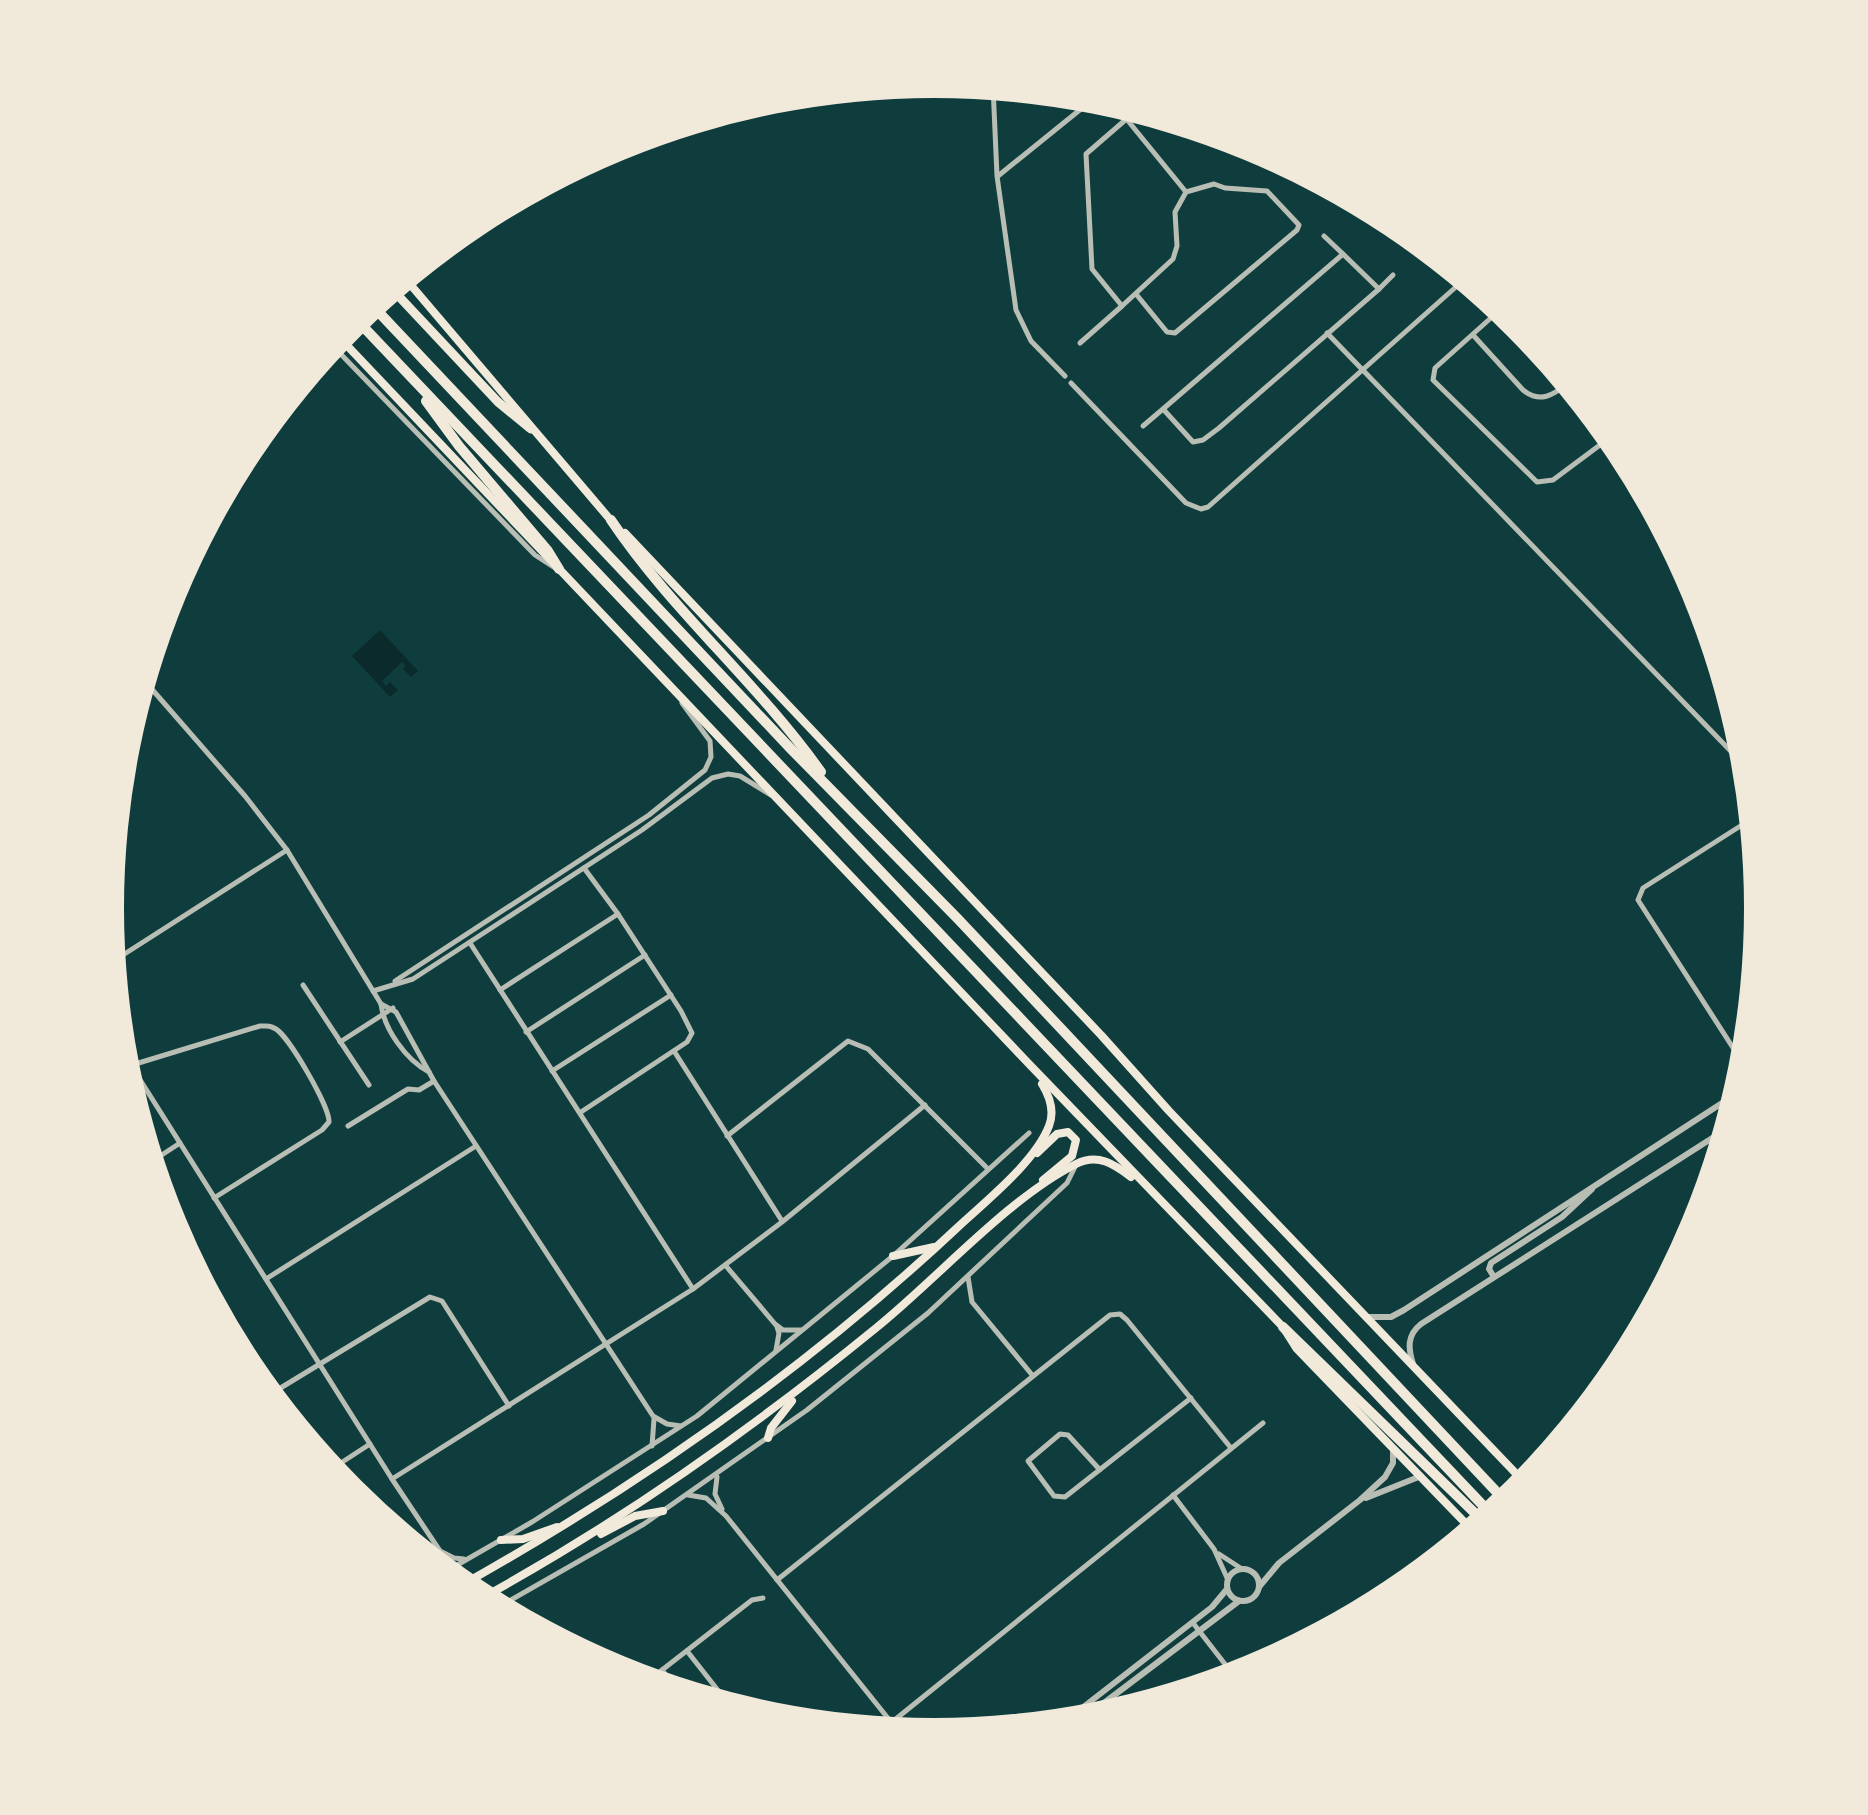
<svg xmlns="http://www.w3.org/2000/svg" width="1868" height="1815" viewBox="0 0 1868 1815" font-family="Cabin,sans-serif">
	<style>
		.water { fill: #0a2a2b }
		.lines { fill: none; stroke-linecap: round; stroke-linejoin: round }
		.minor { stroke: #b8beb3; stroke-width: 5 }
		.tertiary { stroke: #b8beb3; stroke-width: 6 }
		.secondary { stroke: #f1e9da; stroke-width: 8 }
		.trunk { stroke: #f1e9da; stroke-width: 9 }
		.motorway { stroke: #f1e9da; stroke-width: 10 }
	</style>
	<rect width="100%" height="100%" fill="#0f3d3e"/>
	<!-- water -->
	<polygon class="water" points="380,630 418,671 411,677 403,669 406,666 402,662 382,681 386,686 390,682 398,690 390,697 352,656"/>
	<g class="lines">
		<!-- minor -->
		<g class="minor">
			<polyline points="993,86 997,176 1016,310 1031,341 1065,376"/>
			<polyline points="1111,100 1112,102"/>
			<polyline points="1120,111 1186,192"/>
			<polyline points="998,176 1097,96"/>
			<polyline points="1324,236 1343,254"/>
			<polygon points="1343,254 1379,289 1219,428 1203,440 1193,442 1163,409"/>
			<polyline points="1379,289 1393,275"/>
			<polyline points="1136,294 1167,332 1175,333 1297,230 1299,225 1267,191 1225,188 1214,184 1186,192 1175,212 1177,246 1173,259 1122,306 1092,269 1086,154 1138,109"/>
			<polyline points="1502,308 1435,368 1433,380 1537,482 1553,480 1612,436"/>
			<polyline points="1327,333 1748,769"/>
			<path d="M1473,335L1523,390C1540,404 1553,395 1569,383"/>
			<polyline points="1080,343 1122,306"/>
			<polyline points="331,344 535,555 555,568"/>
			<polyline points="1071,383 1186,503 1201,509 1208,507 1466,278"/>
			<polyline points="1143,426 1163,409"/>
			<path d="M143,679L245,796L287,850L381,1004C384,1029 406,1060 429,1072"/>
			<polyline points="470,943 693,1289"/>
			<polyline points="112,962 287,850"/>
			<polyline points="395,981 649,815 705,770 711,757 710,741 682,703"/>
			<polyline points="303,985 369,1085"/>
			<polyline points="500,990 618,914"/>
			<polyline points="373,991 413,979 642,830 712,778 728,774 740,776 771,795"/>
			<polyline points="381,1004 396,1012 434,1081 653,1416 667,1424 681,1426"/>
			<polyline points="526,1032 645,955"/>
			<polyline points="340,1042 393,1008"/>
			<polyline points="120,1048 392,1479 440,1551 454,1558 464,1559"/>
			<polyline points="674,1051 782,1221"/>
			<path d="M132,1065L260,1026C267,1026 269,1025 276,1029C289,1037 330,1107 329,1122L322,1130L214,1198"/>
			<polyline points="1746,1068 1638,900 1643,888 1753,818"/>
			<polyline points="552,1071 671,995"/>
			<polyline points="581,1112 687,1042 692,1033 681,1011 618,914 584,868"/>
			<polyline points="348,1126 408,1089 419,1090 434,1081"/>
			<polyline points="727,1136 848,1041 868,1049 988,1169"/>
			<polyline points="151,1162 180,1143"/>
			<polyline points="726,1266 775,1324 783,1330 801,1330"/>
			<polyline points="968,1277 972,1302 1033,1376"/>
			<polyline points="266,1279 476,1146"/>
			<polyline points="776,1350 779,1333 777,1327"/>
			<polyline points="269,1395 430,1297 442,1301 509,1406"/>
			<polyline points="652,1446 654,1419"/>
			<polyline points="330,1470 370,1444"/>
			<polyline points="1100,1470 1068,1435 1060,1434 1028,1461 1054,1496 1065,1497 1191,1398"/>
			<polyline points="717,1477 715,1494 722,1509"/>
			<polyline points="392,1479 693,1289 782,1222 925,1105"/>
			<polyline points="688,1495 706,1498 726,1516 899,1732"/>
			<polyline points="1173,1495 1214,1549 1228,1580"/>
			<polyline points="1219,1554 1242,1569"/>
			<polyline points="440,1567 440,1551"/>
			<polyline points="445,1572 532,1522 697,1416 893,1256 1029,1133"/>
			<polyline points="777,1580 1110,1315 1120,1314 1127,1320 1231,1448"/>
			<polyline points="497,1608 644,1524 807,1410 928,1313 1067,1183 1075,1167"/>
			<polyline points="1193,1623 1235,1677"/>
			<polyline points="687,1651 731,1707"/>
			<polyline points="662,1670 752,1600 763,1598"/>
			<polyline points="648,1681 662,1670 669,1679 670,1688"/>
			<polyline points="1090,1702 1100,1718"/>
			<polyline points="892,1722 1263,1423"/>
		</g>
		<!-- tertiary -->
		<g class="tertiary">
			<polyline points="1494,1277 1489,1269 1491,1263 1562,1217 1592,1189"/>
			<polyline points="1367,1317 1391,1317 1404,1310 1739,1092"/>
			<path d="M1413,1364C1408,1348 1407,1335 1421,1324L1728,1128"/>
			<polyline points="1366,1498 1421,1476"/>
			<circle cx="1243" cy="1585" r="16"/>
			<polyline points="1259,1587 1279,1563 1360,1500 1385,1477 1393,1463 1393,1448"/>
			<polyline points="1080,1721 1239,1601"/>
			<polyline points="1064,1722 1212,1607 1227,1589"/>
		</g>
		<!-- secondary -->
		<g class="secondary">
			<polyline points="404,277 614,524"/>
			<polyline points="338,336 1030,1065 1283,1327 1297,1349 1473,1531"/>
			<polyline points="625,533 1101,1035 1169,1111 1526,1484"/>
			<polyline points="1037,1153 1057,1134 1068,1132 1076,1140 1072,1156 1043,1180"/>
			<polyline points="893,1256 934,1247"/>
			<polyline points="768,1438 771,1428 792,1401"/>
			<polyline points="601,1534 635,1516 663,1511"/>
			<polyline points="501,1540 523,1539 557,1527"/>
			<path d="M462,1585C640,1485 809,1367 958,1227C986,1201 1035,1162 1049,1126C1055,1111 1050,1097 1042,1084"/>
			<path d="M480,1599C621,1522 751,1430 876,1328C937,1279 1007,1199 1076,1164C1098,1153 1114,1164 1131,1177"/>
		</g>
		<!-- trunk -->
		<polyline class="trunk" points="391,288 498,402 531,429"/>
		<!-- motorway -->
		<g class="motorway">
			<polyline points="371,304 790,748 958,919 1507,1503"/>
			<polyline points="355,318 1492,1515"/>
			<polyline points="426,401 459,446 548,551 559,569"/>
			<path d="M611,520C672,611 758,683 821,772"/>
			<polyline points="1283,1327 1484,1522"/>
		</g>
	</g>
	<!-- crop -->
	<path d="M0 0H1868V1815H0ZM124 908a810 810 0 1 1 1620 0a810 810 0 1 1-1620 0Z" fill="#f1e9da" fill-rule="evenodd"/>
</svg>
